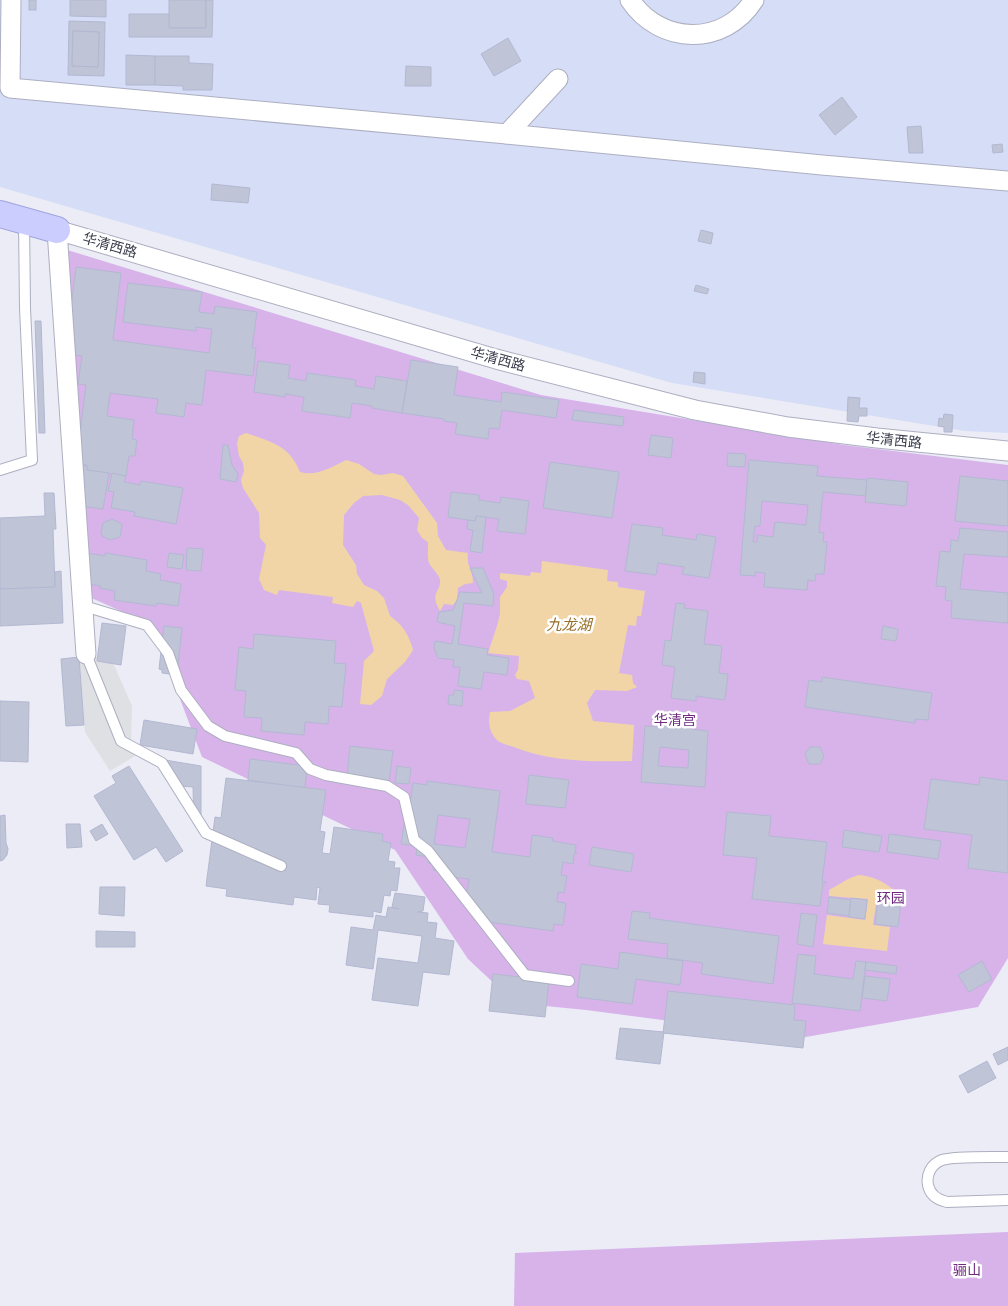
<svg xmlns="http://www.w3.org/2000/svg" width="1008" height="1306" viewBox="0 0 1008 1306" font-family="'IBM Plex Sans','Noto Sans SC',sans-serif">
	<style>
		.commercial { fill: #d6ddf7 }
		.green { fill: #d7b3ea }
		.parking { fill: #dfe0e4 }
		.water { fill: #f2d5a7 }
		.building { fill: #c0c4d7; stroke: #b3b8d2; fill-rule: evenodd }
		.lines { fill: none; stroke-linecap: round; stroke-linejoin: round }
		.lane-casing { stroke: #adafc1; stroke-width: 12 }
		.street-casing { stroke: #adafc1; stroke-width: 21 }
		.secondary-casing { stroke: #a0a4df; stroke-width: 28 }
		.lane { stroke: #fff; stroke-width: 10 }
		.street { stroke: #fff; stroke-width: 19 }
		.secondary { stroke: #cbcdff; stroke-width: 26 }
		.labels { text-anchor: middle; stroke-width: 5; stroke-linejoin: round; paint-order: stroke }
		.street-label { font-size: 14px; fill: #383b4a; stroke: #fff }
		.park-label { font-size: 14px; fill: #6f297e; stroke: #fff }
		.water-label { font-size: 15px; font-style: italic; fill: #976f28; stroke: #fff }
	</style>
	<rect width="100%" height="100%" fill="#ebecf5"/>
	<!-- commercial -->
	<polygon class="commercial" points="0,0 1008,0 1008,433 965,431 672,383 0,187"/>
	<!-- green -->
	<g class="green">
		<polygon points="64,249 541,395 844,445 1008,465 1008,958 978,1007 800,1038 586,1010 515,1003 468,959 395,850 202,757 152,625 87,596"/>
		<polygon points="1008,1232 1008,1306 514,1306 515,1253"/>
	</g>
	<!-- parking -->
	<polygon class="parking" points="110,656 132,706 131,739 140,753 110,771 85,732 79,657"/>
	<!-- water -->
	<g class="water">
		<path d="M246,433C271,442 289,445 300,472C316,477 332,467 346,460L359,464L374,474L381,475L393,473L403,476L437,523L438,536L446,550L468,553C466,567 473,569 473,583L465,584L458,588L457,600L453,605L444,604L440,611C429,592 441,593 440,580C439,574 432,569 429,563C427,557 428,549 428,542L422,538L417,530L419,518L408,505L400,500L382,495L363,496L354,503L344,515L343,545L356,565L357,574L364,585L377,591L384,598L390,616C403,625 409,635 413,650L405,662L387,679L382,696L371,705L360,704L364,661L374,651L361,603L357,601L353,607L332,603L333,597L279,590L277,595L264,590L259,579L266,545L260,538L259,513L243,488L241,480L244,471L243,463L239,456L237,444L239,436Z"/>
		<path d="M542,561L608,570L607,581L618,582V587L645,591L641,616H637L636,626L628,625L619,673L632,675L633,683L637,687L627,691L595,690L587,703L593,721L634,725L632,761C592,762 549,762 511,746C507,745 500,743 497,740C489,732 488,722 490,712L510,711L535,698L529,681L517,679L515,675L518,670L519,656L488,653L497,626L500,614V597L507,587V581L500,579V573L530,576L531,572L541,573Z"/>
		<path d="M858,875C872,876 883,881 894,890L893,899L877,898L873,925L890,927L887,951L823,944L827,915L865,920L868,899L829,896V890L848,879Z"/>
	</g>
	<!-- building -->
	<g class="building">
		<rect x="29" y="0" width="7" height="10"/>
		<polygon points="70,0 106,0 106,17 70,16"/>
		<rect x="169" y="0" width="37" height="28"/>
		<polygon points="206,0 213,0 212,37 129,37 129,14 169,14 169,28 206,28"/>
		<path d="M69,21L105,22L104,76L68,75ZM73,31L99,32L98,67L72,66Z"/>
		<polygon points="73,31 99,32 98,67 72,66"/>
		<polygon points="508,38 521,61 494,76 481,54"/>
		<polygon points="126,55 155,56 155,85 126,85"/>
		<polygon points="155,56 189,56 189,63 213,64 212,90 183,90 183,86 155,85"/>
		<polygon points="406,66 431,67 431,86 405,86"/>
		<polygon points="842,97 857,117 835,135 819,115"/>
		<polygon points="921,126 923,153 909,153 907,127"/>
		<polygon points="1002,144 1003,152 993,153 992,145"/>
		<polygon points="212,184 250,188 248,203 211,200"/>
		<polygon points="701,230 713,233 711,244 698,241"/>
		<polygon points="76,267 121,273 113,340 209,353 212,329 196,327 196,331 123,322 128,283 202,292 199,312 214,314 215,306 257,312 252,348 256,348 253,376 206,370 202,405 186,403 184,417 156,413 158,399 110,393 107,416 134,420 132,439 137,440 135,456 129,456 126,476 87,470 87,465 76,464 86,385 78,384 82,356 65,354"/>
		<polygon points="696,285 709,289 707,294 694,291"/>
		<polygon points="35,321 41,321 45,433 39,433"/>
		<polygon points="411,360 458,367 454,395 501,402 502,392 559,400 556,418 502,410 499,429 489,428 488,439 455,434 457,423 444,421 444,419 402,413"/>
		<polygon points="258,361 290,365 288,378 306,381 307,373 356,380 355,386 374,389 376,376 407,381 402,413 372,408 372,406 352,403 350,418 302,411 304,397 285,394 285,397 254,392"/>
		<polygon points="694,372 705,373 705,384 693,382"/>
		<polygon points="848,397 860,398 859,408 867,408 867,416 859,416 858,422 847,421"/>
		<polygon points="574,410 624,417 623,426 572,420"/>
		<polygon points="944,414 953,415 952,432 944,432 944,427 938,426 939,418 943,419"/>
		<polygon points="651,435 673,438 671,458 648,455"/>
		<polygon points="223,445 228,445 232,465 238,474 236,482 220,479"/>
		<polygon points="728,453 746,454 745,467 727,466"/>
		<path d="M749,460L818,466L817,476L867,480L866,496L823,492L819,532L824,533L823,542H827L824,574H816L815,581L808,580L807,590L764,587L765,573L755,572V576L740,575ZM762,501L808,505L806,525L775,522L773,537L757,535V542H753L755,526H760Z"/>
		<polygon points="550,462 619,472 612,518 543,508"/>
		<polygon points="82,465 87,466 87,470 109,473 103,509 80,506"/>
		<polygon points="112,473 126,476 124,482 140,485 141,481 183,488 176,524 134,516 135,512 111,508 114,492 108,491"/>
		<polygon points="960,476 1008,481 1008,526 955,521"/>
		<polygon points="867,478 908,482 906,506 865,502"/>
		<polygon points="451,492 479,495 479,500 500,503 501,497 529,501 525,534 497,531 499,519 476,516 475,521 448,517"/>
		<polygon points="44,493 54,493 56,529 53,529 55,587 0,589 0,518 45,516"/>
		<polygon points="476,516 486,517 482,553 470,551 473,530 467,529 468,520 475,521"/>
		<polygon points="112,519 122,524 120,537 110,540 101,535 103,523"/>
		<polygon points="632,524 663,528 662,535 696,540 697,534 716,537 709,578 682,574 684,567 658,563 656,575 625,571"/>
		<polygon points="960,528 1008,532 1008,557 964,554 960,589 1008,593 1008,623 951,618 952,601 945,600 946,587 936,586 940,551 950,552 951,540 958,541"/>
		<polygon points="187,548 203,549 201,571 186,570"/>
		<polygon points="87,553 105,556 105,553 147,560 146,571 161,574 160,580 181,584 178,606 157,603 156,606 114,600 115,591 100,588 101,586 82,583"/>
		<polygon points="169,553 184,555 182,569 167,567"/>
		<polygon points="470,568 483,568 494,594 493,606 464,603 458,644 488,649 487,655 509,658 507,675 484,672 481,689 480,689 458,686 460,667 453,667 454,660 438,658 434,648 435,641 452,644 455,626 437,622 439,612 453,610 460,592 482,593"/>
		<polygon points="61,571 63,623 0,626 0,589 55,587 55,572"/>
		<polygon points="676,603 685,604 684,608 708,611 704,644 722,646 719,673 728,674 725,700 696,696 696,701 671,698 675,667 662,665 665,640 671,641"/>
		<polygon points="102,623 126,626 121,665 97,661"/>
		<polygon points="164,626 182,628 177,675 162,673 162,670 159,669"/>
		<polygon points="883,626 898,629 896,641 881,639"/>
		<polygon points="254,634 336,641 334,663 346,664 342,707 329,706 328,724 305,722 304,735 261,731 262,718 244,717 246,691 235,690 239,647 253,649"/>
		<polygon points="79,657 84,725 66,726 61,659"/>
		<polygon points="822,677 932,693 928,720 915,719 915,723 805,707 809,680 822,682"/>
		<polygon points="454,690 463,691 462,706 448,704 449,695 454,695"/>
		<polygon points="0,701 29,702 28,762 0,761"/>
		<polygon points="144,720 197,729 193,754 140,745"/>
		<path d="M662,721L691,723V729L708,731L705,787L641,782L645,726L662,727ZM660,747L689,750L688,768L658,766Z"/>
		<polygon points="350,746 393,751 389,782 347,777"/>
		<polygon points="810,747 820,747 824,756 820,764 809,764 805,754"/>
		<polygon points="250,759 307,766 305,788 248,780"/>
		<polygon points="165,760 201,766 201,824 194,824 193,787 180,786 180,780 168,778"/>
		<polygon points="129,766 183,851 166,862 156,847 134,860 94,796 116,783 112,776"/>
		<polygon points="397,766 411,768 409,784 395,783"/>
		<polygon points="529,775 569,780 565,808 526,804"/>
		<polygon points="980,777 1008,781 1008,873 968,868 972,835 924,829 931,779 979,785"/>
		<polygon points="226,778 326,790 320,831 325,832 322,853 330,854 334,827 383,834 382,841 391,843 388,861 395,862 394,868 400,868 397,891 391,890 390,896 384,895 381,913 373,911 373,917 329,912 330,905 318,904 320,888 317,887 316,900 294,897 293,905 226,896 227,889 206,886 215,817 221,818"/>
		<path d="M427,781L500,791L492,852L530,857L532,835L553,838L552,841L576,845L575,853H577L574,854L573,864L563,862L561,875L567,876L564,893L558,892L557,902L566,903L563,925L554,924L553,931L474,920L475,906L465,904L469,879L444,876V872L433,870L434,864L428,863L429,857L416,855L417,846L401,844L407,804H410L413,783L427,785ZM438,815L470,819L465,848L434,844Z"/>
		<polygon points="727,812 771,816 769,836 827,842 822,881 826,882 826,883 823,883 820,906 752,899 757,858 723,855"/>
		<polygon points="5,815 6,843 8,849 7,855 3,860 0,861 0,816"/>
		<polygon points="66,824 80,824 82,847 67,848"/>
		<polygon points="102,824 108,834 96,841 90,831"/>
		<polygon points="844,830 882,836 879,852 842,847"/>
		<polygon points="889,834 941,841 938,859 887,852"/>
		<polygon points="592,847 634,854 631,872 589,865"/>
		<polygon points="100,887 125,887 124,916 99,914"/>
		<polygon points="395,893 425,897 423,911 417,912 428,913 427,922 437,923 435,938 454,941 449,975 423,972 418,1006 372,1000 378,958 418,963 422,936 378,930 373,969 346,965 351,927 373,930 376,915 386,917 388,907 399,909 392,907"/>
		<polygon points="829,897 851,900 849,916 827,913"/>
		<polygon points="851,898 867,900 865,919 849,917"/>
		<polygon points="878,899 901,901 898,927 875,924"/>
		<polygon points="632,911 650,913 649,918 779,936 773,984 701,974 703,963 667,958 668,944 628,939"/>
		<polygon points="801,913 817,915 813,947 797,944"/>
		<polygon points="96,931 135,932 135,947 96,947"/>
		<polygon points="620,952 683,961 680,985 636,979 632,1004 577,997 581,964 618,969"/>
		<polygon points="798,954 816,956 814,974 853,979 856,961 866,962 860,1011 792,1003"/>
		<polygon points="982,961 992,979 969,992 958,975"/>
		<polygon points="866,962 897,966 896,974 865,970"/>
		<polygon points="493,974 549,980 545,1017 489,1011"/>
		<polygon points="865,976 890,979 887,1001 862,998"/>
		<polygon points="668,991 795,1005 794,1020 806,1021 803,1048 663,1033"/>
		<polygon points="620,1028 664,1032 660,1064 616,1059"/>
		<polygon points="1008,1047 1008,1060 998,1065 993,1054"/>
		<polygon points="987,1061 996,1078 968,1093 959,1076"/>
	</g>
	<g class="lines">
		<!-- lane casing -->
		<g class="lane-casing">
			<g id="lane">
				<polyline points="0,470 32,460 25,308 24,222"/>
				<polyline points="84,606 147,625 168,653 181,690 208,726 225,736 296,753 310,769 326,775 387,786 404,797 414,840 428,851 525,975 569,981"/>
				<polyline points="86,654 121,741 162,763 206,833 281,866"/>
				<path d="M1008,1157C993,1157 954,1156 942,1160C931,1164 926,1175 928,1185C930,1195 938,1200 947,1202L1008,1200"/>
			</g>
		</g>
		<!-- street casing -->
		<g class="street-casing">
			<g id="street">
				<polyline points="11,0 10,88 507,134 822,165 1008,181"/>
				<path d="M630,0C660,45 724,47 754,0"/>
				<polyline points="507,134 558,79"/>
				<polyline points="86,654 57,230 496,359 695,410 788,427 877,438 1008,451"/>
			</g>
		</g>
		<!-- secondary casing -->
		<g class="secondary-casing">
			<polyline id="secondary" points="0,214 57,230"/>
		</g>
		<!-- lane -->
		<use href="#lane" class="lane"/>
		<!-- street -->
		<use href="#street" class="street"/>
		<!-- secondary -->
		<use href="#secondary" class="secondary"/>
	</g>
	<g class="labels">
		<!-- street labels -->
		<g class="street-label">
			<text transform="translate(110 245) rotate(16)" y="5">华清西路</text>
			<text transform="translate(498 359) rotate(15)" y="5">华清西路</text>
			<text transform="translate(894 440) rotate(6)" y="5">华清西路</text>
		</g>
		<!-- park labels -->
		<g class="park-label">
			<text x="675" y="725">华清宫</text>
			<text x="891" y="903">环园</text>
			<text x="967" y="1275">骊山</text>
		</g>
		<!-- water labels -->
		<g class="water-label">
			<text x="569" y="630">九龙湖</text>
		</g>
	</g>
</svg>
